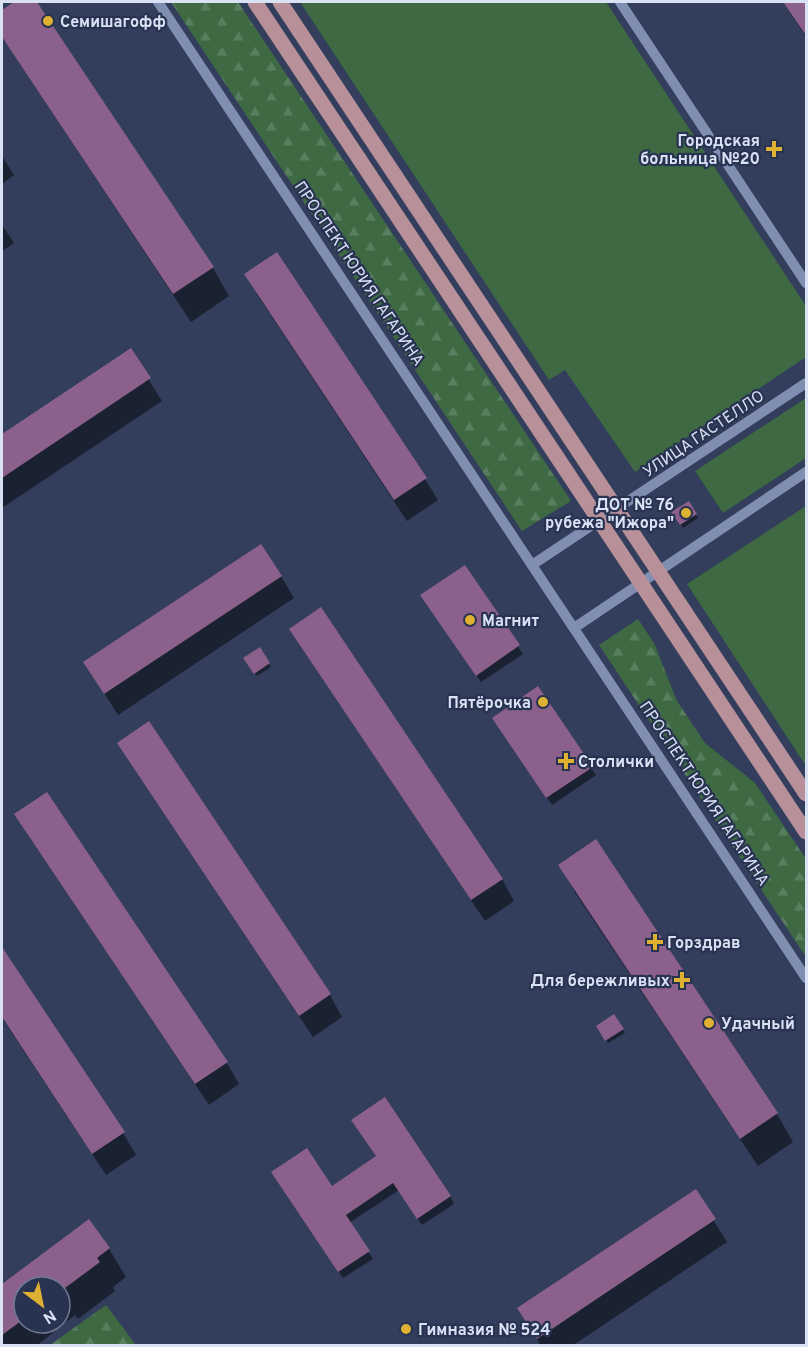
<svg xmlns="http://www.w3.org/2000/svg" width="808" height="1347" viewBox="0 0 808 1347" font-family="Overpass,sans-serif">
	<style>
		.green { fill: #3e6943 }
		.forest { fill: url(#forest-firs) }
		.shadow { fill: #0007; fill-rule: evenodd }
		.building { fill: #8b608a }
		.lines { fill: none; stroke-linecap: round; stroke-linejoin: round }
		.minor { stroke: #808eb1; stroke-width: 10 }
		.major { stroke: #b89099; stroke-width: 15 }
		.poi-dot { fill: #deb133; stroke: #283351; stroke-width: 2 }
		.labels { text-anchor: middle; stroke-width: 4.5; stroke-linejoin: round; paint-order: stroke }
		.poi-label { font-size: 16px; font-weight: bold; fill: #d9e1f4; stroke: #283351; text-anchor: start }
		.street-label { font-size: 16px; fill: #d9e1f4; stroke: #283351 }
	</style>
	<defs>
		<pattern id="forest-firs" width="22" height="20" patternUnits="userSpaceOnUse" patternTransform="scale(1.5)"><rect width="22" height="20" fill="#3e6943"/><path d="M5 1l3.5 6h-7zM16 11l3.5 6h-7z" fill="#597e5f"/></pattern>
	</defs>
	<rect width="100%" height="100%" fill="#323e5c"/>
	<!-- green -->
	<g class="green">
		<polygon points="300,2 606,2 806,306 806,357 635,472 565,370 549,380"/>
		<polygon points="806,398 806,458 723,513 695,471"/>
		<polygon points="806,506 806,766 687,584"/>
	</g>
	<!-- forest -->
	<g class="forest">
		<polygon points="171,2 238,2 571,501 522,531"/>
		<polygon points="638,619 654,643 677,701 705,743 755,783 806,859 806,957 599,645"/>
		<polygon points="106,1305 136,1345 50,1345"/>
	</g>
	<!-- shadow -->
	<g class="shadow">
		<polygon points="17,2 35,2 213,268 229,296 191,322 2,37 2,12"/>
		<polygon points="783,2 806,2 806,37"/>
		<polygon points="2,156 14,175 2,184"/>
		<polygon points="2,225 14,243 2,251"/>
		<polygon points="246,274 425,479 438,500 407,521 258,296"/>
		<polygon points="130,350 162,401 2,508 2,436"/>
		<polygon points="688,503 698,518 683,528 673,512"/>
		<polygon points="464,567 523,654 481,682 427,603"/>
		<polygon points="281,576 294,598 118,715 85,663"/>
		<polygon points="259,649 271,667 257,676 245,659"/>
		<polygon points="304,651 502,879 514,901 485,921"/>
		<polygon points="498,726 591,768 596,775 552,805"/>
		<polygon points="132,765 330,995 342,1017 313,1037"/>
		<polygon points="29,836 227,1063 239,1084 209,1105"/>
		<polygon points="596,841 777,1114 793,1142 758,1166 576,894 560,865"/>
		<polygon points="2,949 123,1133 136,1155 106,1175 2,1018"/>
		<polygon points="614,1016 625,1033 608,1043 598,1026"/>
		<polygon points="378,1157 450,1196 454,1204 422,1225 399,1190 349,1223 373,1259 343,1278 277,1180 332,1188"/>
		<polygon points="695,1191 727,1242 572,1346 541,1346 519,1309"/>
		<path d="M88,1221L109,1249L126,1277L113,1287L115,1291L78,1319L75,1315L36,1346H2V1286ZM24,1287H60V1323H24Z"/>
	</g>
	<!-- building -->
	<g class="building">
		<polygon points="14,2 37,2 214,267 173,294 2,37 2,10"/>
		<polygon points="783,2 807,2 807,37"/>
		<polygon points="277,252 427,478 394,500 244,274"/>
		<polygon points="131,348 151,378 2,478 2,434"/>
		<polygon points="689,501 697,514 680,525 671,512"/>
		<polygon points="261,544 282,576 104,694 83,662"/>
		<polygon points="465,565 520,645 476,676 420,595"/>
		<polygon points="321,607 503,879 471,900 289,629"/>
		<polygon points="260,647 270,663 254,674 243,658"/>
		<polygon points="538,686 593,767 546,798 492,718"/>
		<polygon points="149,721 331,994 299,1016 117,743"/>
		<polygon points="47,792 228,1062 195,1084 14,814"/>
		<polygon points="596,839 778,1113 740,1139 558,865"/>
		<polygon points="2,947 125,1132 92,1154 2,1017"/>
		<polygon points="614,1014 624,1029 605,1041 596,1026"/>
		<polygon points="385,1097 451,1196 417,1219 393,1183 346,1215 370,1251 338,1272 271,1172 307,1148 332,1186 376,1156 351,1120"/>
		<polygon points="696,1189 716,1219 537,1339 517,1308"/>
		<polygon points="89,1219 110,1248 97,1258 100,1262 61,1291 60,1287 24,1287 24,1319 2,1335 2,1284"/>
	</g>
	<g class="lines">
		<!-- minor -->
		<g class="minor">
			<polyline points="158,2 806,978"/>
			<polyline points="620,2 806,283"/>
			<polyline points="532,565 806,383"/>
			<polyline points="574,628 806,472"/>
		</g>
		<!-- major -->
		<g class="major">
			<polyline points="255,2 806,832"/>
			<polyline points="280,2 806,794"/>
		</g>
	</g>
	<!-- markers -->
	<g class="poi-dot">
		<circle cx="48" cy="21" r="6"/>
		<path d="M771 140h6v6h6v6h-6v6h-6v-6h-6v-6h6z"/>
		<circle cx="686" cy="513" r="6"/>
		<circle cx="470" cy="620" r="6"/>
		<circle cx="543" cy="702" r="6"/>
		<path d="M563 752h6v6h6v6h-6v6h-6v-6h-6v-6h6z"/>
		<path d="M652 933h6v6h6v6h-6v6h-6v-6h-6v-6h6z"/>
		<path d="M679 971h6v6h6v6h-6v6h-6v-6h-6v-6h6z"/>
		<circle cx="709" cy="1023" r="6"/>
		<circle cx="406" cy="1329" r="6"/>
	</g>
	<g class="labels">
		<!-- poi labels -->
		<g class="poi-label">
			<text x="60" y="27">Семишагофф</text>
			<text x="760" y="146" text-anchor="end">Городская<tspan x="760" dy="18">больница №20</tspan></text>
			<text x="674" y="510" text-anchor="end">ДОТ № 76<tspan x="674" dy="18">рубежа "Ижора"</tspan></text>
			<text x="482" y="626">Магнит</text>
			<text x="531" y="708" text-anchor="end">Пятёрочка</text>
			<text x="578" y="767">Столички</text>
			<text x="667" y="948">Горздрав</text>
			<text x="670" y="986" text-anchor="end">Для бережливых</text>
			<text x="721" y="1029">Удачный</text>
			<text x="418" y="1335">Гимназия № 524</text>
		</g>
		<!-- street labels -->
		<g class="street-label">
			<text transform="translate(360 273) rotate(56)" y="6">ПРОСПЕКТ ЮРИЯ ГАГАРИНА</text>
			<text transform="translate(703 433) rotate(-34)" y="6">УЛИЦА ГАСТЕЛЛО</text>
			<text transform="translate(705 793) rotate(56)" y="6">ПРОСПЕКТ ЮРИЯ ГАГАРИНА</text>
		</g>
	</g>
	<!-- border -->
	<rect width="808" height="1347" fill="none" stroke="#d9e1f4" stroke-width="6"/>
	<!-- north arrow -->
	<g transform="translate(42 1305) rotate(148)"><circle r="28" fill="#283351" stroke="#6f7992" stroke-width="1.5"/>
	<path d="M0-4.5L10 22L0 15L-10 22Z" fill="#deb133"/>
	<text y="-9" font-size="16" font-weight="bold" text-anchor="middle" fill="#d9e1f4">N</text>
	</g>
</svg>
